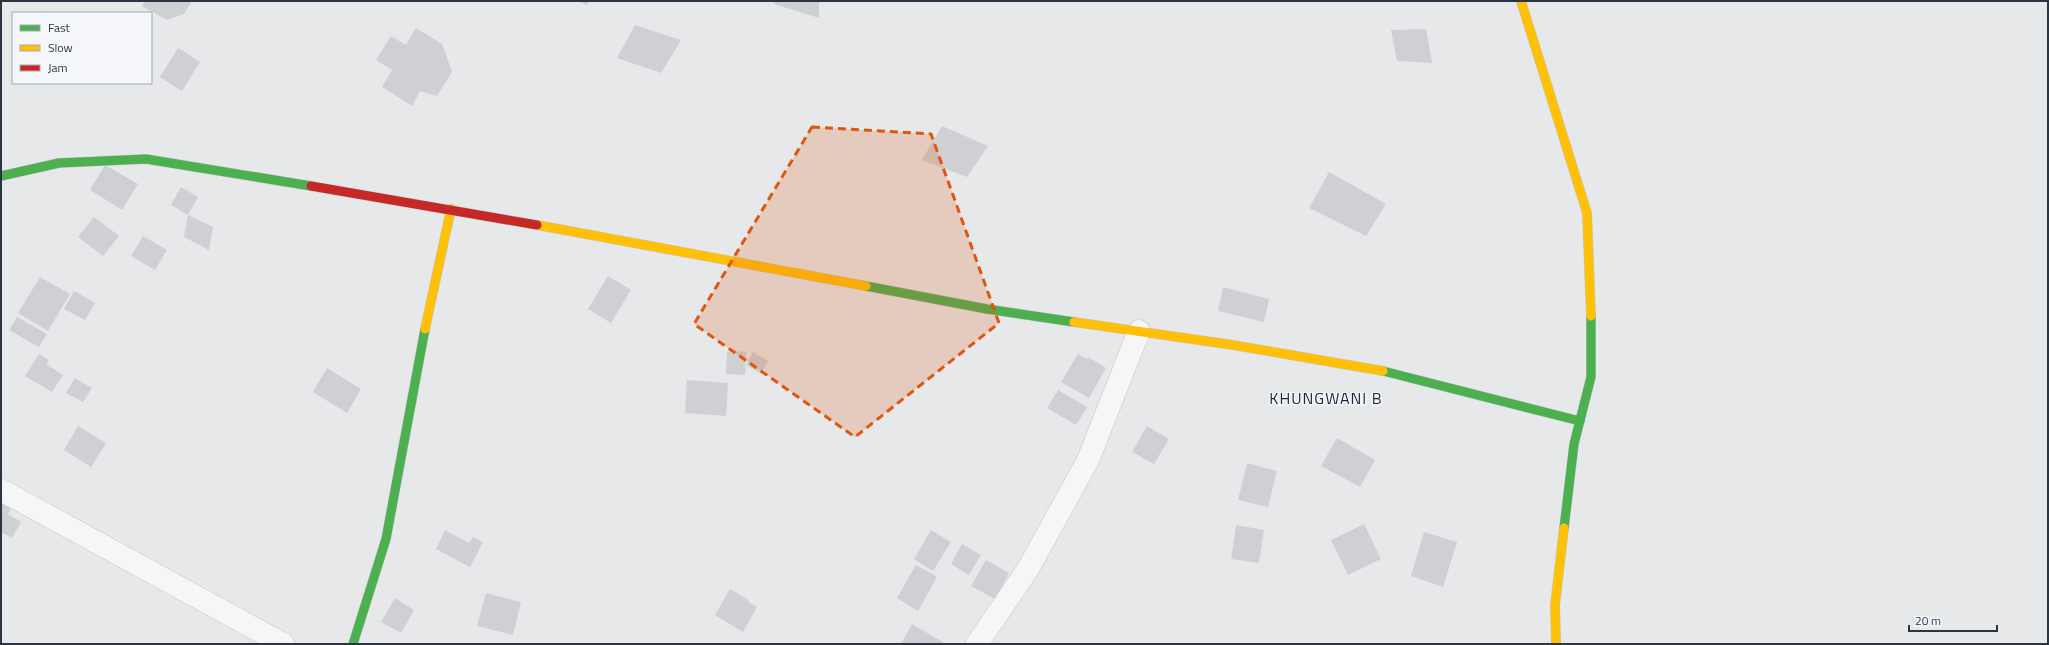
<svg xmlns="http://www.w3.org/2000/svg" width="2049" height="645" viewBox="0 0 2049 645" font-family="'Titillium Web',sans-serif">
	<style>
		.building { fill: #ced0d3 }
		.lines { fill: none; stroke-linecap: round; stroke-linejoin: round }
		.street-casing { stroke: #c4c6c8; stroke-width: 23 }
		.fast-casing { stroke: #c4c6c8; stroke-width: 10 }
		.slow-casing { stroke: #c4c6c8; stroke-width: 10 }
		.jam-casing { stroke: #c4c6c8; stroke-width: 10 }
		.street { stroke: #f5f6f7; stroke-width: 22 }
		.fast { stroke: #4caf50; stroke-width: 9 }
		.slow { stroke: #ffc107; stroke-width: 9 }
		.jam { stroke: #c62828; stroke-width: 9 }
		.marked { fill: #df570f; fill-opacity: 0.2; stroke: #df570f; stroke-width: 3; stroke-dasharray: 8 5; stroke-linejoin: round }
		.labels { text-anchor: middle; stroke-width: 3; stroke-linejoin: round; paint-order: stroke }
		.quarter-label { font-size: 16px; letter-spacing: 1px; fill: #1d2536; stroke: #f4f6f9 }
	</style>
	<rect width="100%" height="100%" fill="#e6e8ea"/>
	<!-- building -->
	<g class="building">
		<polygon points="145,1 192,1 184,14 167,20 142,6"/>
		<polygon points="576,1 589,1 587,5"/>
		<polygon points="774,1 819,1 819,18 774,4"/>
		<polygon points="635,25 681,40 661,73 617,58"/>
		<polygon points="416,28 442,44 452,72 437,96 420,91 412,106 382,87 392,70 376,60 391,36 406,45"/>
		<polygon points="1426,29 1432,63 1397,61 1391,30"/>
		<polygon points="178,48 200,62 182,91 160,77"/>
		<polygon points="942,126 988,146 967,177 922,160"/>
		<polygon points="105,165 138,184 122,210 90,190"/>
		<polygon points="1329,172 1386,204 1366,236 1309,208"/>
		<polygon points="181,187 198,197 188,215 213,227 209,250 184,237 188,215 171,205"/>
		<polygon points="94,217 119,236 103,256 78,237"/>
		<polygon points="143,236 167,250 155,270 131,256"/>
		<polygon points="608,276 631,290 611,323 588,309"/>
		<polygon points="40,277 70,294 48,331 18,313"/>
		<polygon points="1223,287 1269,299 1264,322 1218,311"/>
		<polygon points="74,291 95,303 85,320 64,309"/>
		<polygon points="17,317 47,334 39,347 9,330"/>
		<polygon points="727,351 746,352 745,375 726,374"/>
		<polygon points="753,352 768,361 761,374 746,365"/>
		<polygon points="39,354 49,360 46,364 63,375 52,392 25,376"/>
		<polygon points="1078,354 1087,359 1088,357 1106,368 1089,398 1061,382"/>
		<polygon points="327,368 361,389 347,413 313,392"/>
		<polygon points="75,378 92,388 83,402 66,393"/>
		<polygon points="687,380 728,383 726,416 685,413"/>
		<polygon points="1058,390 1087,407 1076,425 1047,408"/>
		<polygon points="78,426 106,443 91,467 64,450"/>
		<polygon points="1147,426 1169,439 1154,464 1132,452"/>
		<polygon points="1337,438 1375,460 1360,487 1321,466"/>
		<polygon points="1247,463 1277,471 1268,507 1238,500"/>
		<polygon points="1,503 11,509 8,514 21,522 12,538 1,532"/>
		<polygon points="1364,524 1381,559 1348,575 1331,540"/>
		<polygon points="1236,525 1264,530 1259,563 1231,559"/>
		<polygon points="445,530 469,543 473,537 483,542 470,567 436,549"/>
		<polygon points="931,530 951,542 933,571 914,559"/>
		<polygon points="1424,532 1457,542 1443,587 1411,576"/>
		<polygon points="962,544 981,555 969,575 951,564"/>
		<polygon points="986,560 1009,573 995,599 971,586"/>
		<polygon points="916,565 937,577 918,611 897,598"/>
		<polygon points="730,589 749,600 748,602 757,607 743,632 715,615"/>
		<polygon points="486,593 521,602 513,635 477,626"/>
		<polygon points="395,598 414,610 401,633 381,622"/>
		<polygon points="912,624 946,644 901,644"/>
	</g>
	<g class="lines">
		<!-- street casing -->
		<g class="street-casing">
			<g id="street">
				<polyline points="1,490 283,644"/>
				<polyline points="977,644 1028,569 1088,460 1139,331"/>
			</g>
		</g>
		<!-- fast casing -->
		<g class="fast-casing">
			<g id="fast">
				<polyline points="1,176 59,163 146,159 311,186"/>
				<polyline points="866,286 987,309 1074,322"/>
				<polyline points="1383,371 1580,421"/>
				<polyline points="1564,528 1574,444 1591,377 1591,316"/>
				<polyline points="353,644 386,539 425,329"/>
			</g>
		</g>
		<!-- slow casing -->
		<g class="slow-casing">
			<g id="slow">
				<polyline points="1521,1 1587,213 1591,316"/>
				<polyline points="537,225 866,286"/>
				<polyline points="1074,322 1233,345 1383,371"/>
				<polyline points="425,329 451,209"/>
				<polyline points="1556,644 1555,605 1564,528"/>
			</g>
		</g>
		<!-- jam casing -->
		<g class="jam-casing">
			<polyline id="jam" points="311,186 537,225"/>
		</g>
		<!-- street -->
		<use href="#street" class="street"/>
		<!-- fast -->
		<use href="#fast" class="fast"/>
		<!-- slow -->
		<use href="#slow" class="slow"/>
		<!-- jam -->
		<use href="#jam" class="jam"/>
	</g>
	<!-- marked area -->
	<path class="marked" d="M812,127L931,134L999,323L855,437L694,324Z"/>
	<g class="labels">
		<!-- quarter labels -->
		<g class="quarter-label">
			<text x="1326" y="404">KHUNGWANI B</text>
		</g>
	</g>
	<!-- border -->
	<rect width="2049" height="645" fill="none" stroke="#2b3445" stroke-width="4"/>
	<!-- legend -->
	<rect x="12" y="12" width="140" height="72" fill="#f4f6f9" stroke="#a4a8b1"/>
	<rect x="20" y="25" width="20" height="6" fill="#4caf50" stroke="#a4a8b1"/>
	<text x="48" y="32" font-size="12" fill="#2b3445">Fast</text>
	<rect x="20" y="45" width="20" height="6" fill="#ffc107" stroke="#a4a8b1"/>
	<text x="48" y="52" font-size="12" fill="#2b3445">Slow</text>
	<rect x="20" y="65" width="20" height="6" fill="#c62828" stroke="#a4a8b1"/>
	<text x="48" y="72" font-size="12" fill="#2b3445">Jam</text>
	<!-- scale -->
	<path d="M1909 625v6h88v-6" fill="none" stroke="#2b3445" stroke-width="2"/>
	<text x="1915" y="625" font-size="12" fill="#2b3445" stroke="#f4f6f9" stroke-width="3" paint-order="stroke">20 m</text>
</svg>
